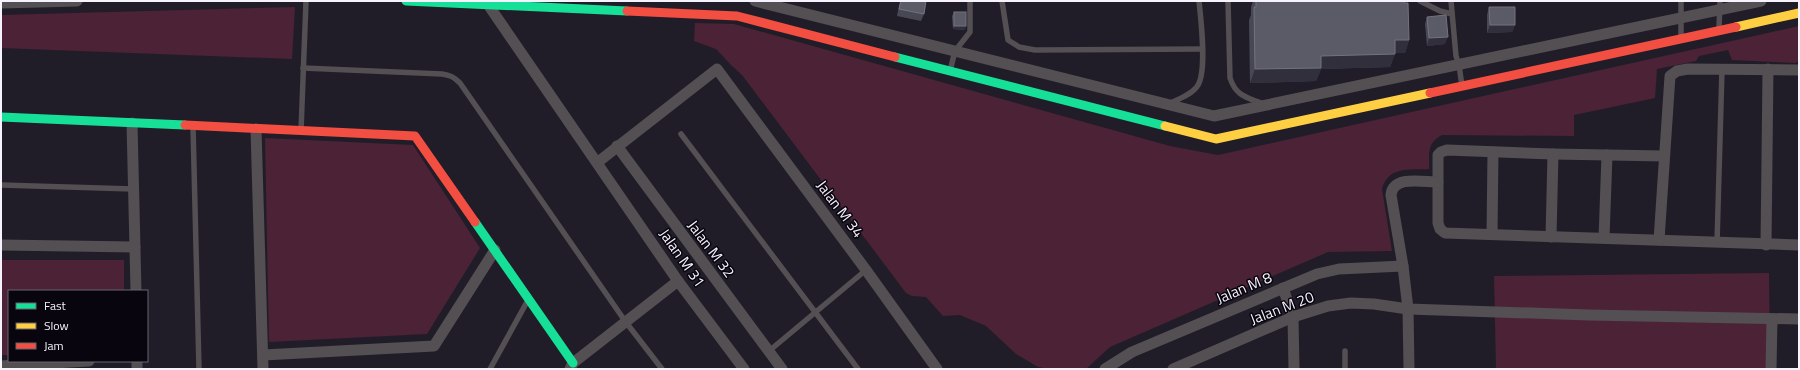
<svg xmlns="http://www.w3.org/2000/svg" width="1800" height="370" viewBox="0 0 1800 370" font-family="'Titillium Web',sans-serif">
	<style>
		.green { fill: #4b2236 }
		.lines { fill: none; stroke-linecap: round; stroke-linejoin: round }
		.lane { stroke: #534f53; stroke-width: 5.5 }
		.street { stroke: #534f53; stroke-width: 11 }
		.fast { stroke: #16e098; stroke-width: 9 }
		.slow { stroke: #ffcf43; stroke-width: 9 }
		.jam { stroke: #f24e42; stroke-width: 9 }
		.wall { fill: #484855 }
		.shaded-wall { fill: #312f3b }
		.building { fill: #5b5a67; stroke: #73727f }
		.labels { text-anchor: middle; stroke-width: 3; stroke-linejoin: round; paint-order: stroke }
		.street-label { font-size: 15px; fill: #f6f2fe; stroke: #08050e }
	</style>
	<rect width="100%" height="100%" fill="#211d28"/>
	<!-- green -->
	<g class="green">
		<polygon points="295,7 292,59 1,48 1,15"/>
		<path d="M695,23L734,24L1170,146L1218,155L1799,26V60L1796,63L1732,60L1728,50L1699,56L1696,61L1657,69L1655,98L1574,115V136L1442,135C1426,144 1430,153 1429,169C1410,170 1388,166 1382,189L1392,251L1328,252L1110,347L1086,369H1049L1038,367L1016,354L986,326L960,315L943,316L926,297L912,296L906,293L742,75L731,65L716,49L694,41Z"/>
		<polygon points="265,138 413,145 480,248 427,334 269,342"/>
		<polygon points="1,260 124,260 124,291 9,291 9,355 1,355"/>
		<polygon points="1769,273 1770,369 1496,369 1494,276"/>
	</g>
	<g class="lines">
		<!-- lane -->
		<g class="lane">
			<polyline points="1002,1 1008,40 1019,47 1035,50 1202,49"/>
			<path d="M1228,1L1230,78C1236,96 1246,97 1263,104"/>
			<polyline points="1420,1 1440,11 1452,14"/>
			<polyline points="1451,1 1456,56 1459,65 1462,86"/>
			<polyline points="1681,1 1681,37"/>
			<polyline points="1719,29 1720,1"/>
			<path d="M303,68L442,74C450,75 454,77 460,83L625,321L662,369"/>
			<polyline points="950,71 955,51 970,32 970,1"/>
			<path d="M1170,103C1179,99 1193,94 1198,85C1207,70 1201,20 1199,1"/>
			<polyline points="193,126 199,369"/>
			<polyline points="301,131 306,1"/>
			<polyline points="681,134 858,369"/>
			<polyline points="1,185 133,189"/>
			<polyline points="1717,243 1722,69"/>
			<polyline points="769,351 866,270"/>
			<polyline points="1345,351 1345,369"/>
			<polyline points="490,369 528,300"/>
		</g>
		<!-- street -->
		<g class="street">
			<polyline points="489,1 489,6 678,281 744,369"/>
			<polyline points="755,1 1214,116 1761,1"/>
			<polyline points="1,3 77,1"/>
			<polyline points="132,123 136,291"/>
			<polyline points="256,129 263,369"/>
			<polyline points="617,146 782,369"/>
			<polyline points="1664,156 1553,154 1447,150 1441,152 1438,155 1438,223 1440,229 1445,233 1799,245"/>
			<polyline points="598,162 717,69 866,270 937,369"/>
			<polyline points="1492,234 1493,152"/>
			<polyline points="1551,237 1553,154"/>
			<polyline points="1604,238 1607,155"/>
			<polyline points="1659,240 1670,76 1677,71 1688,69 1799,70"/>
			<polyline points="1,245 135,247"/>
			<polyline points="1766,245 1768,69"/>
			<polyline points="1283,288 1293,317 1294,369"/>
			<polyline points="263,355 434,346 495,250"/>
			<polyline points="137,361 137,369"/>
			<polyline points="1,366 89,361"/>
			<polyline points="570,369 573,363 678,281"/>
			<polyline points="1105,369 1132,352 1317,274 1339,269 1403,266"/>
			<polyline points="1173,369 1293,317 1328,306 1351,303 1374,304 1408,309 1589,315 1799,319"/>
			<path d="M1409,369L1408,309L1403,266L1391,195C1393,175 1423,182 1438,182"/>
			<polyline points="1771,369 1772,319"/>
		</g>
		<!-- fast -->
		<g class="fast">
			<polyline points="406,1 627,11"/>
			<polyline points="895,57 1165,126"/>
			<polyline points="1,117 185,125"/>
			<polyline points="475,222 573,363"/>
		</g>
		<!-- slow -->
		<g class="slow">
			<polyline points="1736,27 1799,13"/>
			<polyline points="1165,126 1216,139 1430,93"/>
		</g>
		<!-- jam -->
		<g class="jam">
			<polyline points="627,11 737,16 895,57"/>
			<polyline points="1430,93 1736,27"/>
			<polyline points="185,125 415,136 475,222"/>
		</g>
	</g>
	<!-- wall -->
	<g class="wall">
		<polygon points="900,1 926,1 924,14 921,21 897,16"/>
		<polygon points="1253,1 1404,1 1409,40 1405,53 1395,53 1390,67 1321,69 1316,81 1250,83 1249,20 1251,15 1251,7"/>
		<polygon points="1489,7 1515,25 1512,32 1487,33 1487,15"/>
		<polygon points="954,12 965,30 953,29 952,16"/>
		<polygon points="1427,17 1445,44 1427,46 1425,24"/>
	</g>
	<!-- shaded-wall -->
	<g class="shaded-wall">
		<polygon points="1490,25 1515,25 1512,32 1487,33"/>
		<polygon points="954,26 966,26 965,30 953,29"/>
		<polygon points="1448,37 1445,44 1427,46 1429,38"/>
		<polygon points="1395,40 1409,40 1405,53 1390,53"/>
		<polygon points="1395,54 1390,67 1321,69 1316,81 1250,83 1255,69 1321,56"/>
	</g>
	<!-- building -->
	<g class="building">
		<polygon points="901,1 926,1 924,14 899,9"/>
		<polygon points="1256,1 1404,1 1404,3 1408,3 1409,40 1395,40 1395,54 1321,56 1321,68 1255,69 1254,7 1256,7"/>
		<polygon points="1489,7 1515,7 1515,25 1490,25"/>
		<rect x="954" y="12" width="12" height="14"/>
		<polygon points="1446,15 1448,37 1429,38 1427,17"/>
	</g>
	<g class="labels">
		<!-- street labels -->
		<g class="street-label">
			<text transform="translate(840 209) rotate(53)" y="5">Jalan M 34</text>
			<text transform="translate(711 249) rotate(53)" y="5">Jalan M 32</text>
			<text transform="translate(682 258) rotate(55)" y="5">Jalan M 31</text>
			<text transform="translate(1244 288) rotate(-23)" y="5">Jalan M 8</text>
			<text transform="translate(1282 308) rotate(-21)" y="5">Jalan M 20</text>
		</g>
	</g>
	<!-- border -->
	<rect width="1800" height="370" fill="none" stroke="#f6f2fe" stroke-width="4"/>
	<!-- legend -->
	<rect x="8" y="290" width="140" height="72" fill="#08050e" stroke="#67646e"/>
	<rect x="16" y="303" width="20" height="6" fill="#16e098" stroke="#67646e"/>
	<text x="44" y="310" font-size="12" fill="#f6f2fe">Fast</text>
	<rect x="16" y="323" width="20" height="6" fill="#ffcf43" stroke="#67646e"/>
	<text x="44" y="330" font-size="12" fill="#f6f2fe">Slow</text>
	<rect x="16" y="343" width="20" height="6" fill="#f24e42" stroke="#67646e"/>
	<text x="44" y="350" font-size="12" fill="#f6f2fe">Jam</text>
</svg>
